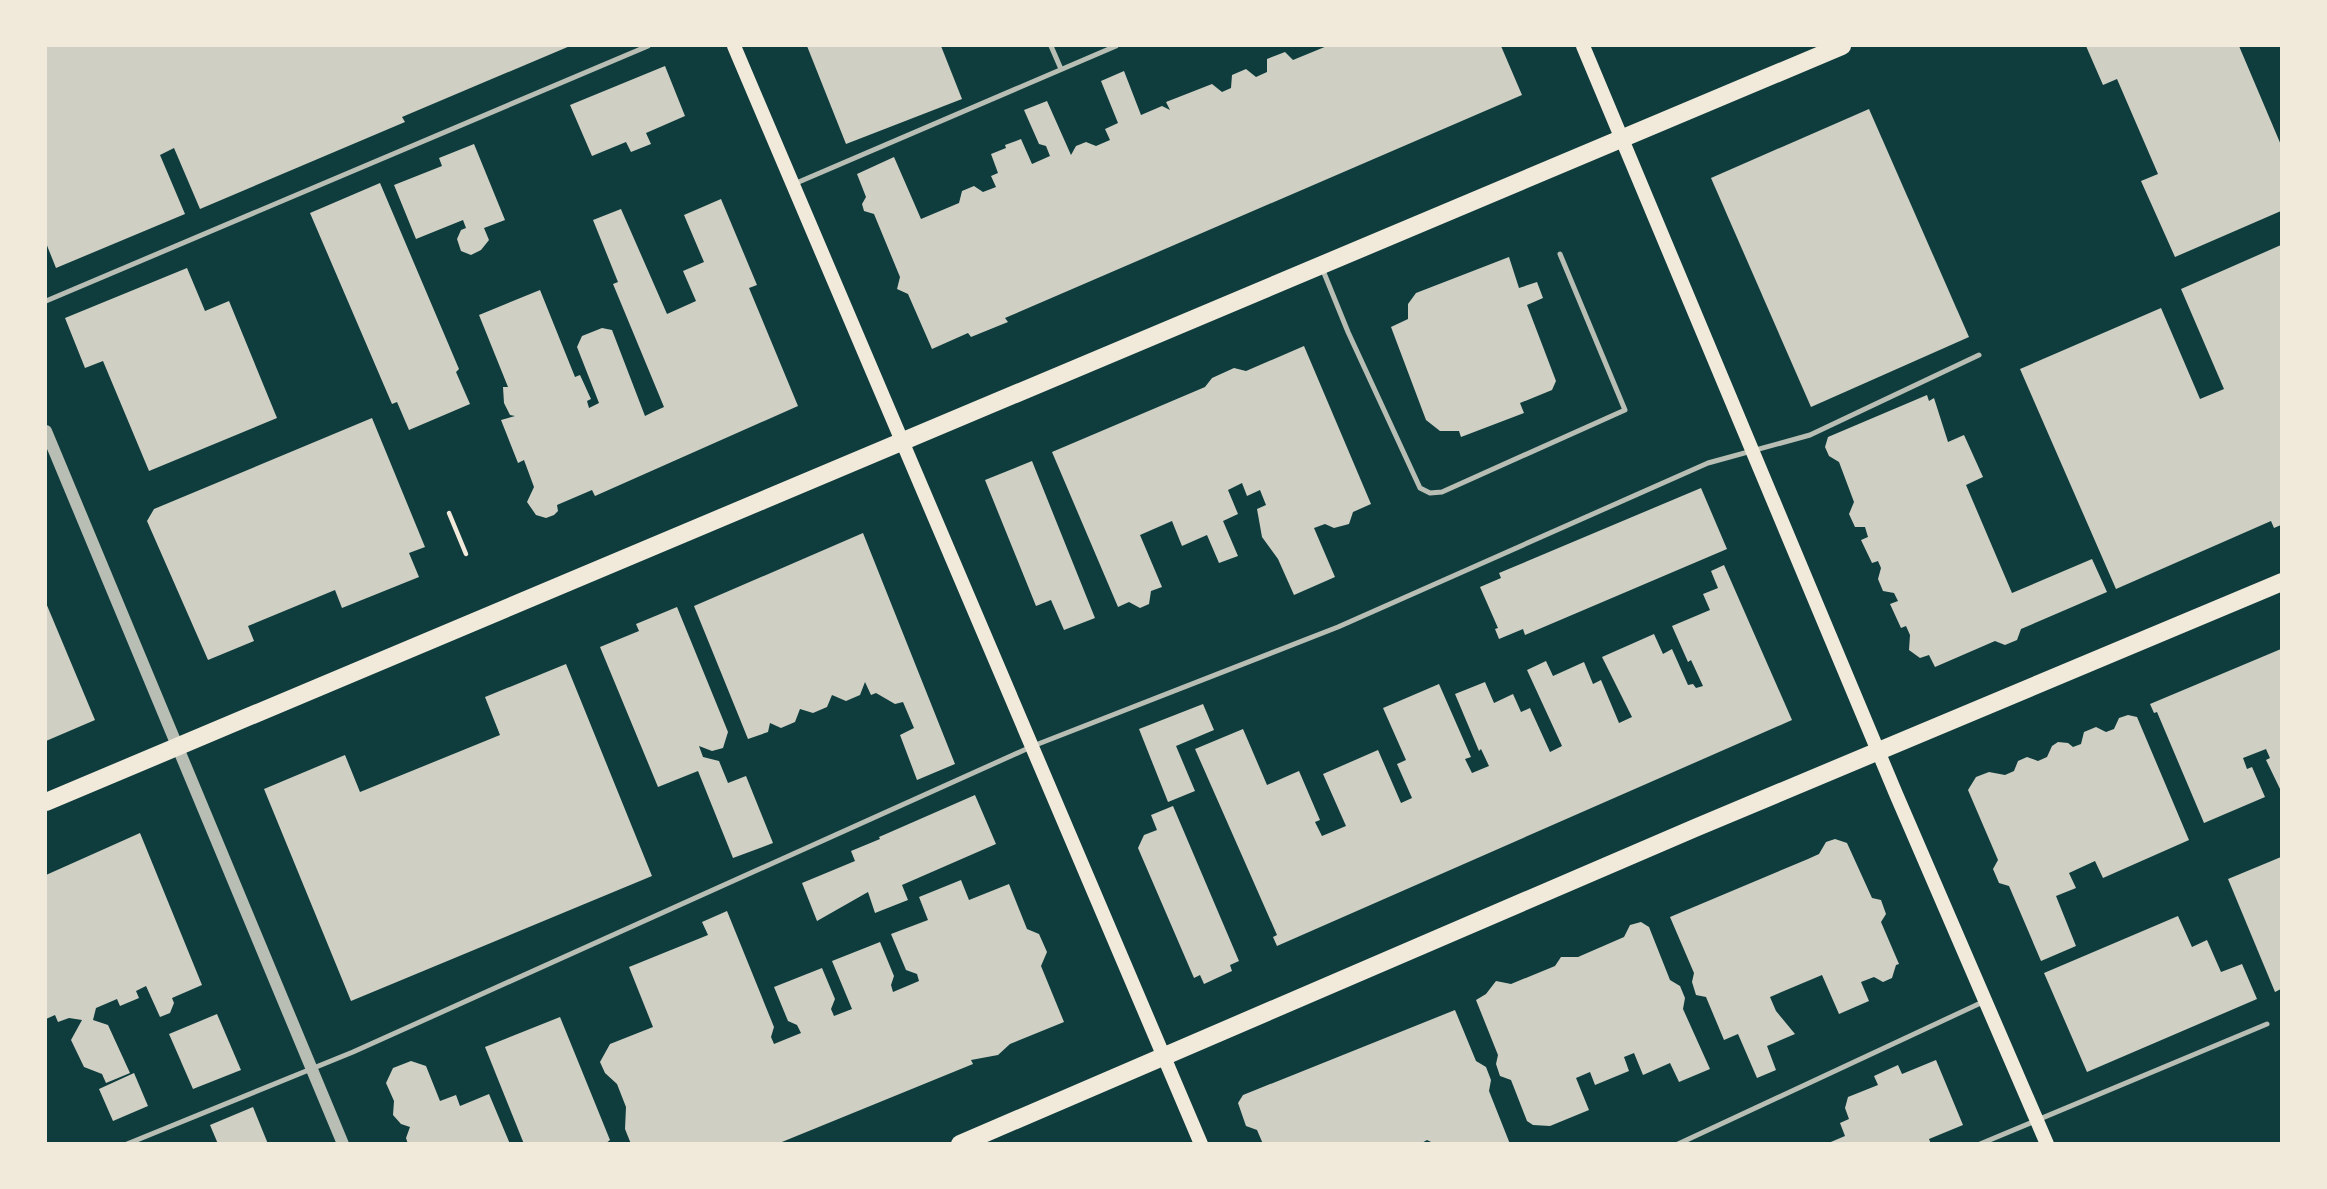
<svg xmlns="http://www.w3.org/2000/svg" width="2327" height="1189" viewBox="0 0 2327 1189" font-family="Bitter,serif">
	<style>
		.building { fill: #cfcfc3 }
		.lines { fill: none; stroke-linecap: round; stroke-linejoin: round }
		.path { stroke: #f1e9da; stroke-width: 4.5 }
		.service { stroke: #b8beb3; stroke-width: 5 }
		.tertiary { stroke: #b8beb3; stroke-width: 12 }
		.secondary { stroke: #f1e9da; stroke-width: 14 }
		.primary { stroke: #f1e9da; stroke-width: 18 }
	</style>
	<rect width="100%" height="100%" fill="#0f3d3e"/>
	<!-- building -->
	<g class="building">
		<polygon points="46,46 570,46 402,117 405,122 200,209 174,148 160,155 185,214 56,268 46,243"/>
		<polygon points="807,46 941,46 962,99 846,144"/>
		<polygon points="1327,46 1501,46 1522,95 1012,315 1005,318 1008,322 971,337 968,333 932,349 908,294 897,289 900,277 874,214 864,211 862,204 866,197 857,174 894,157 921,219 959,203 962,191 974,186 983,192 996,187 991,176 998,173 991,154 1006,148 1005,145 1021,139 1032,164 1050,156 1046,146 1039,144 1024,110 1047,101 1071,155 1076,146 1086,142 1096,146 1110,140 1105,129 1118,123 1101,81 1124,71 1141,115 1162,106 1170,110 1166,102 1212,84 1222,92 1231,88 1232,75 1246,69 1256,77 1267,72 1267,59 1285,52 1293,60"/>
		<polygon points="2086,46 2239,46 2281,145 2281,211 2175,257 2141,181 2158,174 2117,79 2103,85"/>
		<polygon points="665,66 685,116 646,133 651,144 631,152 626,142 592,156 570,105"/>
		<polygon points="1869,109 1969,337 1811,407 1711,178"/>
		<polygon points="474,144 505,220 484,228 489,240 481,250 471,255 461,251 457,239 461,230 466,228 463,220 416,239 394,185 442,166 439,158"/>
		<polygon points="380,183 459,369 456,372 470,404 409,430 397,402 392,404 310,213"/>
		<polygon points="721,199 757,285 749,288 798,406 595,496 592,490 557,505 558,511 554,515 546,518 536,515 527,502 534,487 524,460 518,463 501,420 515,416 510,415 504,403 503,387 508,387 479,315 540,290 575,377 580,375 591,399 587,401 589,408 599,403 577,347 582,336 602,328 612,330 645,416 653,412 664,407 613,284 618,282 593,220 621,209 667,314 696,301 683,271 704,262 684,215"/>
		<polygon points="2281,245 2281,525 2274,528 2271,521 2116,589 2020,369 2161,308 2200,399 2224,389 2181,289"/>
		<polygon points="1509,257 1519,288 1537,282 1543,298 1527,305 1556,381 1552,390 1520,403 1524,413 1461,437 1459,431 1440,431 1426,420 1391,327 1408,319 1408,304 1416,293"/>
		<polygon points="187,268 205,311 229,301 277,418 149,471 103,361 85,368 65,318"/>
		<polygon points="1304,346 1371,504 1353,512 1349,524 1334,528 1325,524 1314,528 1335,577 1294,595 1278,559 1262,537 1257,509 1266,505 1260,490 1247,496 1242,483 1228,490 1238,514 1223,521 1238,556 1219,563 1207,535 1182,546 1172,521 1140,535 1162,587 1151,591 1149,604 1140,608 1129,602 1118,607 1052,452 1205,387 1212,378 1234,368 1246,371"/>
		<polygon points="1927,395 1929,401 1934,398 1948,442 1964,435 1983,477 1966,485 2012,593 2092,559 2107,592 2021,629 2017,640 2005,645 1995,641 1935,667 1929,655 1920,658 1909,650 1910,635 1906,626 1901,628 1890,604 1898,601 1894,593 1883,591 1878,579 1881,568 1878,561 1872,563 1861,540 1868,537 1865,527 1855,527 1849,514 1854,502 1839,462 1829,456 1825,447 1828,437"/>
		<polygon points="372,418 425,547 409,553 419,577 342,608 335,590 248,626 254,641 208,660 147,521 154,509"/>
		<polygon points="1032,461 1095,618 1064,630 1051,600 1036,606 985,480"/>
		<polygon points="1701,488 1727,549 1525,635 1523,629 1499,639 1495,629 1498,628 1480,587 1501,578 1499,573"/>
		<polygon points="863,533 955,764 917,780 900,735 914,728 903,702 895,704 876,693 871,695 865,682 860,695 846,701 832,695 827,707 813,713 800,709 795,722 781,728 770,723 768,732 748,739 694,606"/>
		<polygon points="1724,565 1792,720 1277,946 1273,937 1277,935 1195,749 1243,729 1267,785 1299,771 1320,820 1315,822 1322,836 1346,826 1323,774 1378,750 1401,803 1412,798 1397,764 1406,760 1383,708 1439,684 1471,757 1465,759 1472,773 1489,766 1481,749 1479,751 1455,694 1485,682 1494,703 1513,694 1521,712 1530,708 1550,752 1562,746 1527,670 1546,661 1553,676 1584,662 1593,684 1601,680 1619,723 1632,717 1602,657 1654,634 1663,654 1672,649 1688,685 1693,684 1696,688 1703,686 1691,660 1688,662 1672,626 1710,610 1703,594 1718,588 1711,571"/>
		<polygon points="46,603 95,720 46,741"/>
		<polygon points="677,607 728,732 723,748 712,751 699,746 703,757 719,761 728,783 746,776 773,843 733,858 698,771 658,787 600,647 639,631 636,624"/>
		<polygon points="2281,649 2281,791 2266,760 2270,758 2266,749 2243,758 2247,769 2252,767 2265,797 2204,823 2157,712 2154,713 2150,704"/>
		<polygon points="566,664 652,876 351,1001 264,789 345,755 360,792 500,735 485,697"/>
		<polygon points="1203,704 1214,730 1176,746 1195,791 1168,802 1139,729"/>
		<polygon points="2128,715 2137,717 2189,840 2103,878 2095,861 2069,873 2076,888 2056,896 2076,946 2041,961 2009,886 1999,883 1993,869 1998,860 1968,790 1976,777 1989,772 2005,775 2014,771 2018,761 2027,757 2038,761 2047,757 2052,746 2058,742 2068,743 2073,747 2081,744 2084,732 2096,727 2106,732 2114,729 2119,718"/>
		<polygon points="975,795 996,844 902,885 908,900 875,913 868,892 817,921 802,883 855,861 851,851 880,839 879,837"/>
		<polygon points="1173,806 1239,961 1230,965 1232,971 1204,984 1200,975 1194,978 1138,848 1144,835 1157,830 1151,815"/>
		<polygon points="140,833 202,985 172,998 174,1003 170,1013 160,1017 146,986 136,991 139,998 120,1006 117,999 96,1008 93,1020 108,1025 130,1073 106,1083 102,1074 84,1067 71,1040 82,1020 69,1018 58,1022 55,1015 46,1019 46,875"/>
		<polygon points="1835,839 1847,843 1872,898 1881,900 1886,914 1881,922 1899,964 1896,965 1892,978 1883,982 1874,977 1861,982 1869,1001 1839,1014 1822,975 1770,997 1776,1011 1795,1034 1767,1046 1776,1070 1757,1078 1738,1034 1724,1040 1706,997 1696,995 1692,982 1694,973 1670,917 1808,859 1819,854 1826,842"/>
		<polygon points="2281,857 2281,989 2275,992 2228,879"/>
		<polygon points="961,880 969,900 1009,884 1027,929 1039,934 1047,952 1041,966 1064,1022 1010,1044 998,1055 971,1060 973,1064 777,1144 631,1144 625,1129 626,1107 617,1084 605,1073 600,1062 610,1044 653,1027 629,967 708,935 702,922 727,911 774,1027 771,1037 774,1044 801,1033 797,1025 788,1021 774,987 822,968 835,999 831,1009 834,1016 852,1009 832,961 880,942 894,976 891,985 893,992 919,981 917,974 906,970 891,934 928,920 919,897"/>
		<polygon points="2178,916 2192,947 2207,940 2221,972 2242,964 2257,999 2087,1072 2044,973"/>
		<polygon points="1641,922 1649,927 1670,980 1680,986 1685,998 1683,1009 1710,1069 1679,1082 1670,1063 1643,1075 1634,1053 1624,1057 1629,1071 1595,1085 1590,1072 1576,1078 1589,1110 1550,1126 1533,1125 1527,1121 1511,1080 1500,1076 1496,1064 1498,1055 1476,1000 1486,994 1496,981 1511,984 1555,966 1561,957 1578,957 1624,937 1630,925"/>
		<polygon points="1455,1010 1476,1061 1486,1067 1491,1080 1489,1091 1510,1144 1435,1144 1427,1140 1420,1144 1263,1144 1257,1130 1246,1126 1238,1103 1243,1095"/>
		<polygon points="217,1014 241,1070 193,1089 169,1034"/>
		<polygon points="560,1017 610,1140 605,1144 524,1144 485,1047"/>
		<polygon points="1936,1060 1963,1125 1929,1139 1931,1144 1826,1144 1845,1136 1840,1123 1849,1119 1845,1108 1848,1097 1878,1085 1874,1076 1898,1065 1902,1074"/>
		<polygon points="411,1061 426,1066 440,1101 456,1095 460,1106 489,1094 510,1144 408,1144 406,1138 410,1127 401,1124 393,1115 394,1101 386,1083 393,1068"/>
		<polygon points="134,1073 148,1106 113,1121 99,1089"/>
		<polygon points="253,1107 268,1144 218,1144 210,1125"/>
	</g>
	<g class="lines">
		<!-- path -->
		<polyline class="path" points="449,513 466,554"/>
		<!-- service -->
		<g class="service">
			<polyline points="1051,46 1061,69"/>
			<polyline points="794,184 1116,46"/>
			<polyline points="1322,268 1348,332 1420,488 1430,493 1442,492 1625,410 1560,254"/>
			<polyline points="46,301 648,46"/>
			<polyline points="127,1144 353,1052 1033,746 1338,627 1708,463 1810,435 1979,355"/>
			<polyline points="1678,1144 1985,1001"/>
			<polyline points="1980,1144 2267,1024"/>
		</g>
		<!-- tertiary -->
		<polyline class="tertiary" points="46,431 343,1144"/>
		<!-- secondary -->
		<g class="secondary">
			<polyline points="734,46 1201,1144"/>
			<polyline points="1583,46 1896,794 2047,1144"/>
		</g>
		<!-- primary -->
		<g class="primary">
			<polyline points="46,802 1842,46"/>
			<polyline points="960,1144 1695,828 2282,582"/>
		</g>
	</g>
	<!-- border -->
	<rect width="2327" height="1189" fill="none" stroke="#f1e9da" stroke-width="94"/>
</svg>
